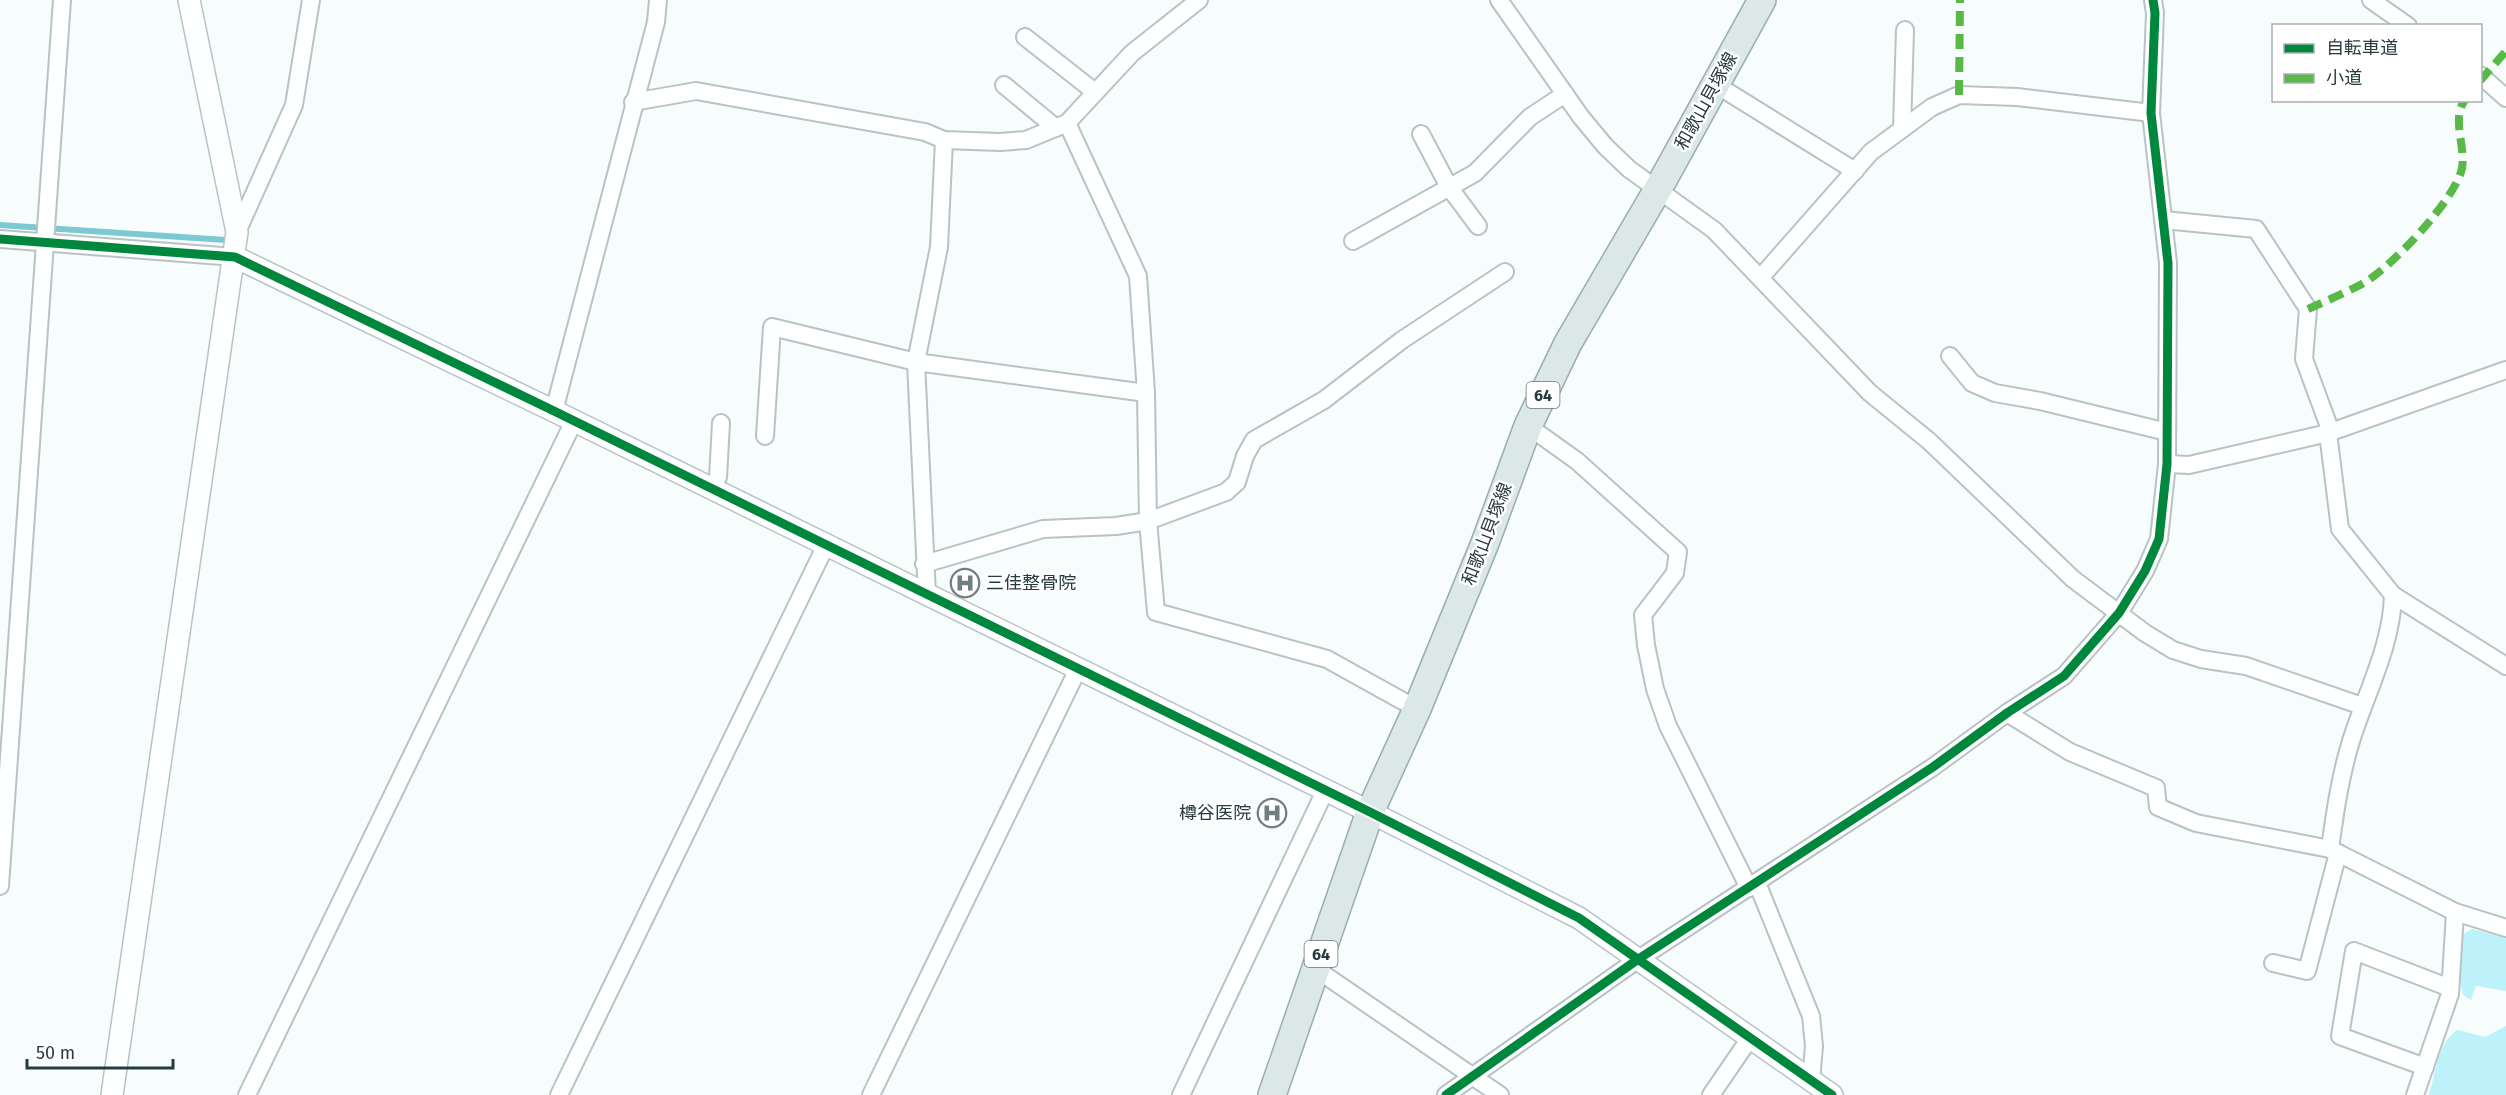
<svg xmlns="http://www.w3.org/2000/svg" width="2506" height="1095" viewBox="0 0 2506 1095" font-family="'Fira Sans','Noto Sans JP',sans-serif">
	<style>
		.green { fill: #bdf2fa }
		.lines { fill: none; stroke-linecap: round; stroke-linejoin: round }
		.stream { stroke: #7cc8d3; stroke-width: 6 }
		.minor-casing { stroke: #b9c3c5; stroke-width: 20 }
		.tertiary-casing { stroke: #b9c3c5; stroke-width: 24 }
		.primary-casing { stroke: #98adb0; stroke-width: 30 }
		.minor { stroke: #feffff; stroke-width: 16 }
		.tertiary { stroke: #feffff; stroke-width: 21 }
		.primary { stroke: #dce7e8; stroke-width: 27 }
		.quiet { stroke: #58b947; stroke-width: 8; stroke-dasharray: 15 8; stroke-linecap: butt }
		.cycleway-casing { stroke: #fff; stroke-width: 13 }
		.cycleway { stroke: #00873e; stroke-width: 9 }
		.labels { text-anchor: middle; stroke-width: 5; stroke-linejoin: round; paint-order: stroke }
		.shield { fill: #fff; stroke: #687678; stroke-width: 1.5 }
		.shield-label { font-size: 16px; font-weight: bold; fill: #283b3e }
		.street-label { font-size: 18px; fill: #283b3e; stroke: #fff }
		.poi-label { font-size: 18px; fill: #283b3e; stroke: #fff; text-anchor: start }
	</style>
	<rect width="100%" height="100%" fill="#f7fcfc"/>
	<!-- green -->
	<g class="green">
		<polygon points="2472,929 2506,938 2506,991 2476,986 2471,1000 2463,995 2457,969 2463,934"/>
		<path d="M2506,1026V1095H2429C2436,1073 2437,1044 2457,1030L2485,1037Z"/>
	</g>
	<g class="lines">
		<!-- stream -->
		<polyline class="stream" points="0,225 226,240"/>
		<!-- minor casing -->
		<g class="minor-casing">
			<g id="minor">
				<polyline points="1499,0 1581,117 1605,146 1629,169 1714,230 1870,393 1929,441 2073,579 2145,633 2173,650 2201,659 2246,666 2362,706"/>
				<polyline points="2371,0 2408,26"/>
				<polyline points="1025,37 1095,92"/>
				<polyline points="2480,75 2506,98"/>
				<polyline points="1715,84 1855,171"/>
				<polyline points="1004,85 1056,128"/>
				<polyline points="633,102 696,91 925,132 944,140 1000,142 1026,140 1067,123 1132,53 1199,0"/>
				<polyline points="1067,123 1138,276 1146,393 1148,521 1156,612 1327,659 1417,709"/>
				<polyline points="1902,129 1905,30"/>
				<polyline points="1421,134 1449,187 1478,226"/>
				<polyline points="2164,220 2256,229 2308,309 2304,359 2331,432"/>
				<polyline points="237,232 294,105 311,0"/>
				<polyline points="0,239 235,257"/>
				<polyline points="1353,241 1475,173 1530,117 1565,94"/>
				<polyline points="1761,277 1871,152 1932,107 1959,95 2017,97 2151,113"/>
				<polyline points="1950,356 1972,383 1995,393 2040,401 2167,432"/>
				<polyline points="554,411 656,22 658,0"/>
				<polyline points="1528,426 1577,461 1678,552 1675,573 1643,615 1646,645 1655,689 1668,726 1749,888"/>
				<polyline points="2328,433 2340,529 2393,595 2506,666"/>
				<polyline points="765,436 772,327 916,362 1146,393"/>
				<polyline points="2167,464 2189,465 2328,433 2506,370"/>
				<polyline points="712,489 718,477 721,423"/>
				<polyline points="924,564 1043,529 1116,526 1148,521 1226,492 1237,482 1245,456 1254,440 1324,400 1402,340 1505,272"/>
				<polyline points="927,595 916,362 939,247 944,140"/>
				<polyline points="2007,713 2070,752 2156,788 2158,807 2196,823 2330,849 2455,912 2506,928"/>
				<path d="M2330,849C2335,812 2340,777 2351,741C2366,693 2392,645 2393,595"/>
				<polyline points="1757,883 1811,1016 1814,1046 1811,1081"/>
				<polyline points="0,886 62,0"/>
				<polyline points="2273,963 2307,971 2338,853"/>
				<polyline points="1316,969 1500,1095"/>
				<polyline points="2425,1067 2340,1036 2354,951 2450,988"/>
				<polyline points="247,1095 574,421"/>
				<polyline points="559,1095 826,545"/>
				<polyline points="871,1095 1078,669"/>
				<polyline points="1181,1095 1325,791"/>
				<polyline points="1446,1095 1637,960 1933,767 2007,713 2064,676 2119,613 2145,571 2159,539 2167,464 2168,263 2151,113 2155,13 2153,0"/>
				<polyline points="1711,1095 1750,1038"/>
				<polyline points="2415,1095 2450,994 2455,912"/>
			</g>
		</g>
		<!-- tertiary casing -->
		<g class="tertiary-casing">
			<g id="tertiary">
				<polyline points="235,257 554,411 1370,812 1579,918 1832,1095"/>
				<polyline points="112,1095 237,232 189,0"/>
			</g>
		</g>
		<!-- primary casing -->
		<g class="primary-casing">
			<polyline id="primary" points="1272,1095 1370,812 1417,709 1485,543 1528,426 1568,343 1658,189 1762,0"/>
		</g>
		<!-- minor -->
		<use href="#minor" class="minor"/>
		<!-- tertiary -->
		<use href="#tertiary" class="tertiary"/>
		<!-- primary -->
		<use href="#primary" class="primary"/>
		<!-- quiet -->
		<g class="quiet">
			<polyline points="2480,81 2506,51"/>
			<polyline points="1959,95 1960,0"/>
			<path d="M2308,309C2326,301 2345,293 2362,284C2390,269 2456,199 2462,168C2466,147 2451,118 2465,100"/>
		</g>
		<!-- cycleway casing -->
		<g class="cycleway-casing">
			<g id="cycleway">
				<polyline points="0,239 235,257 554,411 1370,812 1579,918 1832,1095"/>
				<polyline points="1446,1095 1637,960 1933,767 2007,713 2064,676 2119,613 2145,571 2159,539 2167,464 2168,263 2151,113 2155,13 2153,0"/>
			</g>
		</g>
		<!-- cycleway -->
		<use href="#cycleway" class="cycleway"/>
	</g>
	<!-- icons -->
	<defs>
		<g id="hospital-ring" transform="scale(1.5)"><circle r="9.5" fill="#fff" stroke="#707f80" stroke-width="1.5"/><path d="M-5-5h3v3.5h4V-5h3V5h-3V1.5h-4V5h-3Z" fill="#707f80"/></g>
	</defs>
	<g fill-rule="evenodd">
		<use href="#hospital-ring" x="965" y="583"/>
		<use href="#hospital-ring" x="1272" y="813"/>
	</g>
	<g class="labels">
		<!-- shield labels -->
		<g class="shield">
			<rect x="1526.5" y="382" width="33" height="26" rx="4.5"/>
			<rect x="1304.5" y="941" width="33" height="26" rx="4.5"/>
		</g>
		<g class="shield-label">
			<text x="1543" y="401">64</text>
			<text x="1321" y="960">64</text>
		</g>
		<!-- street labels -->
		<g class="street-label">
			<text transform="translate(1706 101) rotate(-61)" y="6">和歌山貝塚線</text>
			<text transform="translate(1487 534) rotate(-69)" y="6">和歌山貝塚線</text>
		</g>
		<!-- poi labels -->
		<g class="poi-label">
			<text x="986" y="589">三佳整骨院</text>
			<text x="1251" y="819" text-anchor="end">樽谷医院</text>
		</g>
	</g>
	<!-- legend -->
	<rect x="2272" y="24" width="210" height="78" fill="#ffffff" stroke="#a9b1b2" stroke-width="1.5"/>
	<rect x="2284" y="44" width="30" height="9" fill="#00873e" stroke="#a9b1b2" stroke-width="1.5"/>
	<text x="2326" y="54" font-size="18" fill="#283b3e">自転車道</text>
	<rect x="2284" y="74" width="30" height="9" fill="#58b947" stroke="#a9b1b2" stroke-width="1.5"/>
	<text x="2326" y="84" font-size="18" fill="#283b3e">小道</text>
	<!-- scale -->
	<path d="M27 1059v9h146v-9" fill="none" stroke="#283b3e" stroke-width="3"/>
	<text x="36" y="1059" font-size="18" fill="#283b3e" stroke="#ffffff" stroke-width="4.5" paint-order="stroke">50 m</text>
</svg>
